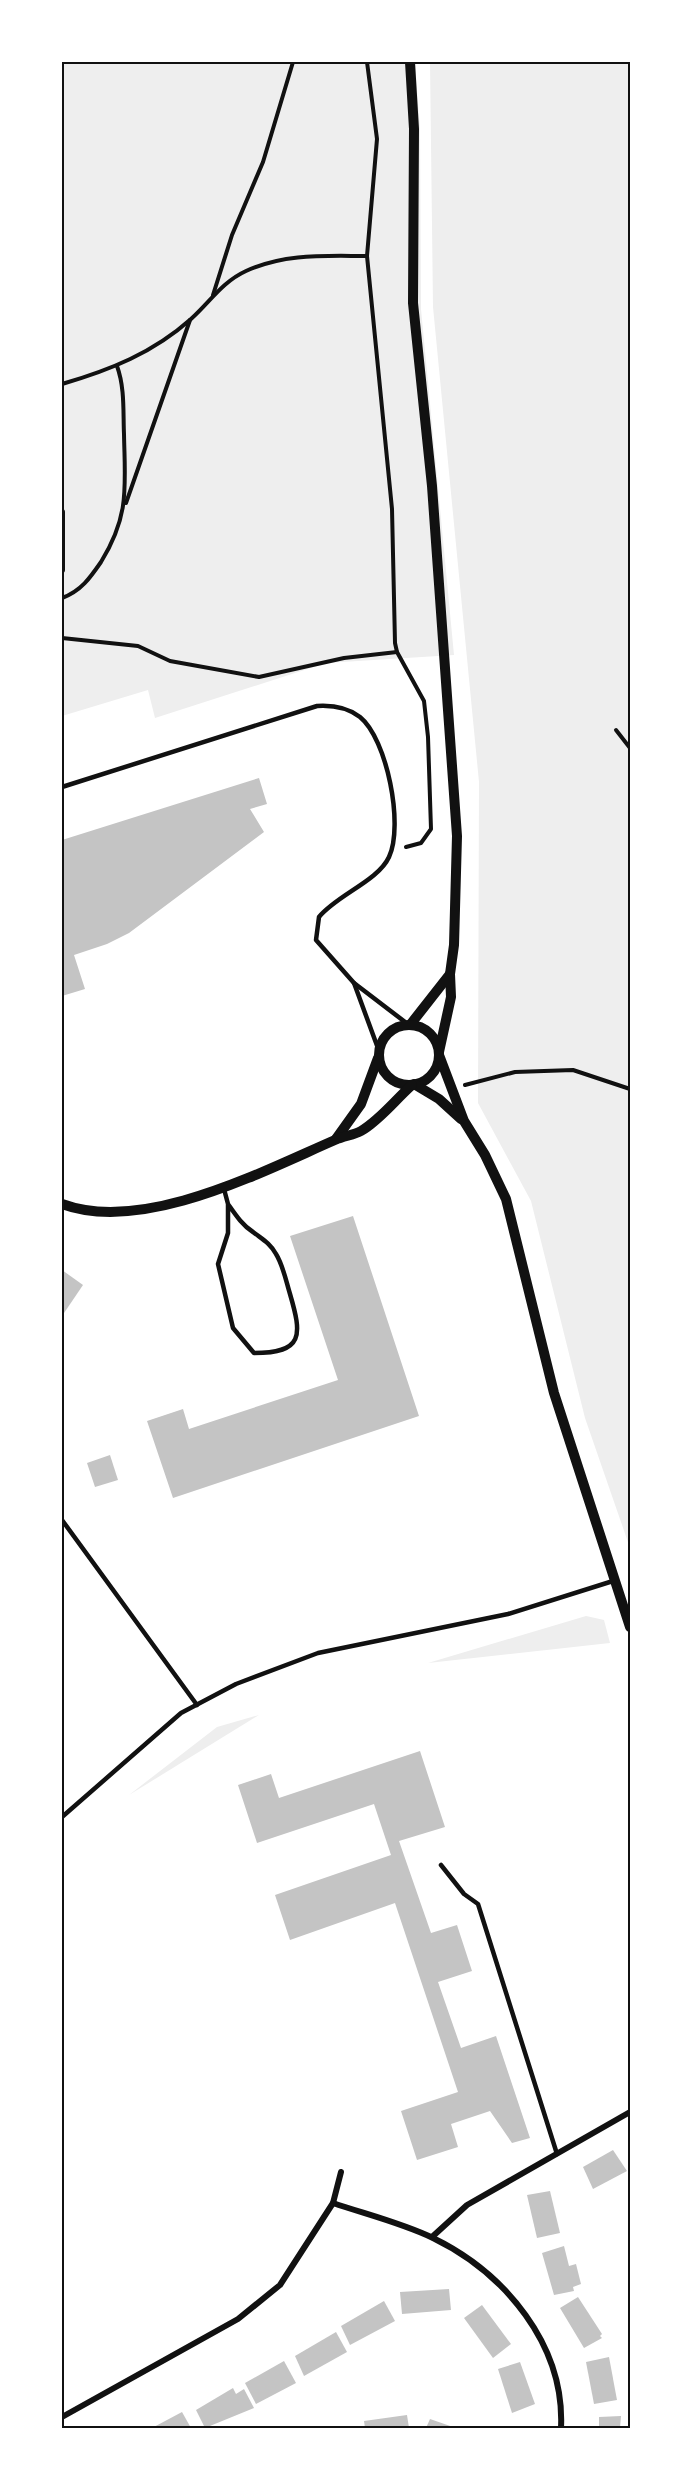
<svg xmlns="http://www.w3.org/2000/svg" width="692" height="2490" viewBox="0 0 692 2490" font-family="Figtree,sans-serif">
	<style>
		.green { fill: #eee }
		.building { fill: #c4c4c4 }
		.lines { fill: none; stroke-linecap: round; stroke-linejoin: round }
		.path { stroke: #111; stroke-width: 4 }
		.service { stroke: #111; stroke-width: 4.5 }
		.minor { stroke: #111; stroke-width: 6 }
		.tertiary { stroke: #111; stroke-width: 10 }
		.neatline { fill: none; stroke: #111; stroke-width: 2 }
	</style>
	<rect width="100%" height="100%" fill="#fff"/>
	<!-- green -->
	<g class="green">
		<polygon points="62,62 415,62 420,129 421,309 454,655 326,663 155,718 148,690 62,716"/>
		<polygon points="430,62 630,62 630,1548 585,1418 531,1201 478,1103 479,782 433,307"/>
		<polygon points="586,1616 604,1620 610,1643 428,1663"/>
		<polygon points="259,1715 129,1795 217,1727"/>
	</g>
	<!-- building -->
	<g class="building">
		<polygon points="259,778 267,804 250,809 264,832 129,933 107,944 74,955 85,989 62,996 62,840"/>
		<polygon points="353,1216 419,1416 173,1498 147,1421 183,1409 189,1429 338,1380 290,1236"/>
		<polygon points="62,1270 83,1285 62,1316"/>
		<polygon points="110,1455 118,1480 95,1487 87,1463"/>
		<polygon points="420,1751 445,1827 399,1841 431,1933 457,1925 472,1971 438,1982 461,2048 496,2036 530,2138 512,2143 490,2111 451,2124 458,2147 417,2160 401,2111 458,2092 395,1903 290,1940 275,1895 391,1855 374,1804 257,1843 238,1785 271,1774 279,1798"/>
		<polygon points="613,2150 627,2171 593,2189 583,2167"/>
		<polygon points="550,2191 560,2233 537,2238 527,2195"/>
		<polygon points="564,2246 569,2266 576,2264 581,2284 573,2287 574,2291 554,2295 542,2253"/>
		<polygon points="449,2289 451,2310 402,2314 400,2292"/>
		<polygon points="578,2297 602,2334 600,2336 602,2338 584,2348 560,2308"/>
		<polygon points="384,2301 395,2321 350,2345 341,2326"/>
		<polygon points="482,2305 511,2344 493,2358 464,2318"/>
		<polygon points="336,2332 347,2352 304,2376 295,2356"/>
		<polygon points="609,2357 617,2400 594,2404 586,2362"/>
		<polygon points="284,2361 296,2383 256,2404 245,2383"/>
		<polygon points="520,2362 535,2404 512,2413 498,2369"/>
		<polygon points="233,2388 236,2394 244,2389 254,2408 205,2428 196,2410"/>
		<polygon points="182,2412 191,2428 152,2428"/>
		<polygon points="407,2415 409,2428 365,2428 364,2421"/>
		<polygon points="621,2416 620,2428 599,2428 599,2417"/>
		<polygon points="430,2419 456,2428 426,2428"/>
	</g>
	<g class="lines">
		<!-- path -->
		<g class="path">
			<polyline points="367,62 377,139 367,256 392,509 395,643 397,652 424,701 428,737 431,829 421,843 406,847"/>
			<polyline points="213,295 232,235 263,162 293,62"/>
			<path d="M62,384C110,370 153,353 191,319C210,302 222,282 246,271C285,253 325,256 367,256"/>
			<polyline points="126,503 190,320"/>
			<path d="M62,598C81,591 90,578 101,562C130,515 125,487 124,434C123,412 125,388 117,366"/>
			<polyline points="62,638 138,646 170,661 259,677 344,658 397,652"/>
			<polyline points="616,730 630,748"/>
			<polyline points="465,1085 515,1072 573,1070 630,1089"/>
		</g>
		<!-- service -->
		<g class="service">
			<path d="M62,787L317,706C333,705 347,707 360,717C387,739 404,825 389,857C378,881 337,895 319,917L316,940L354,983L409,1025"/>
			<polyline points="354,983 379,1051"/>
			<path d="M224,1189L228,1204V1233L218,1264L233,1328L254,1353C304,1353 302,1335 290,1294C286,1281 283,1265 276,1254C270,1243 262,1239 253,1232C242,1225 235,1214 228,1204"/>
			<polyline points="62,1520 197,1705"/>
			<polyline points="62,1817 181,1713 236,1684 318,1653 508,1614 613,1581"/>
			<polyline points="441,1865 464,1894 478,1904 557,2154"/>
		</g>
		<!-- minor -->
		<g class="minor">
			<polyline points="62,512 62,570"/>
			<path d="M333,2203C365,2214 402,2223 433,2238C505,2273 565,2345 561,2428"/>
			<polyline points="432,2237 467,2205 630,2112"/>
			<polyline points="62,2417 238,2319 280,2285 333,2203 341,2172"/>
		</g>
		<!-- tertiary -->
		<g class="tertiary">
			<polyline points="410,62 414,129 413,303 432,486 457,836 454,945 450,974 451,997 439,1052"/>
			<polyline points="410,1025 450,974"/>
			<circle cx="409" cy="1055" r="30"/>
			<polyline points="439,1055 464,1121 485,1155 506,1199 554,1393 630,1627"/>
			<polyline points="414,1084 439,1099 461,1119"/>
			<polyline points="336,1139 361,1104 378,1058"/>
			<path d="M62,1204C143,1234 261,1172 335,1140C344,1136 354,1135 361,1131C380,1120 396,1099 412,1085"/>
		</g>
	</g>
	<!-- border -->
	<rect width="692" height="2490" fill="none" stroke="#ffffff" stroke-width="126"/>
	<rect x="63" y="63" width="566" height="2364" class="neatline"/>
</svg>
